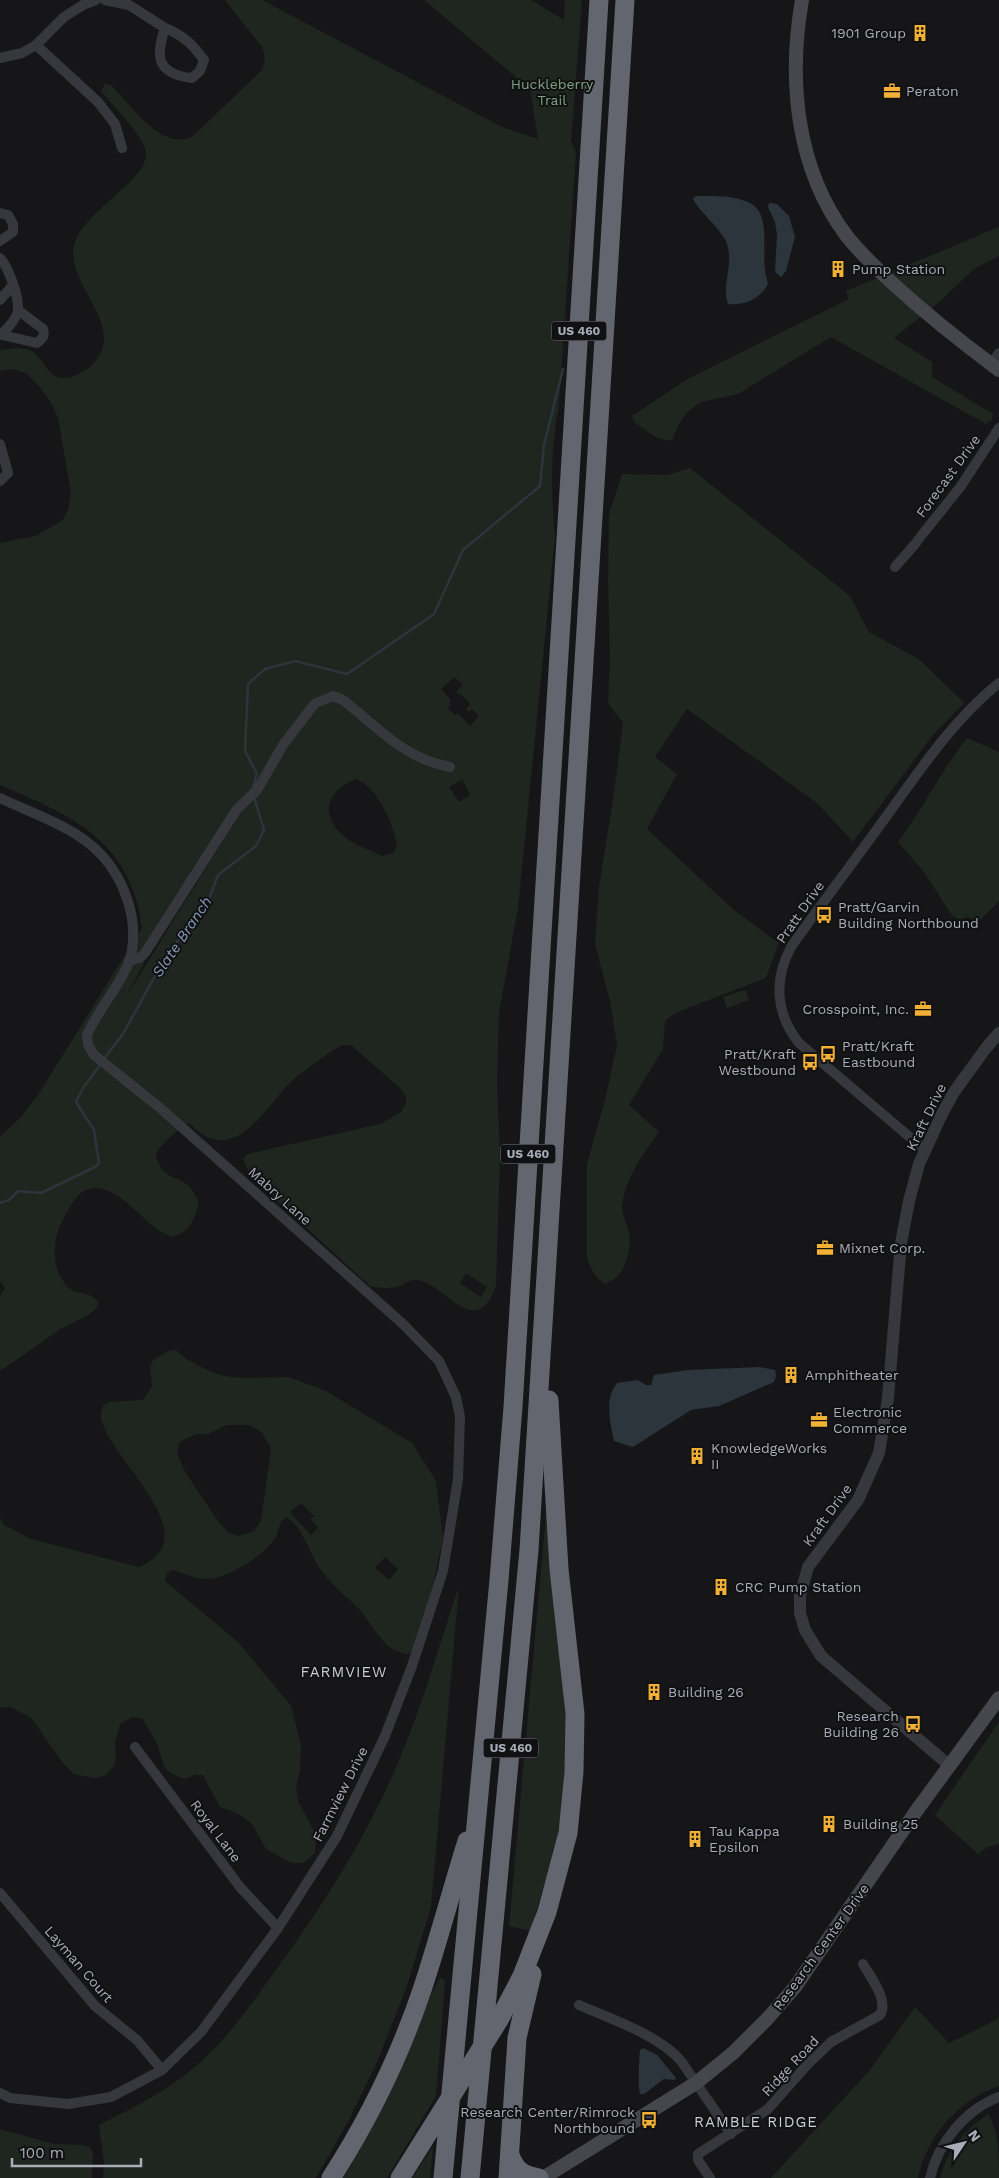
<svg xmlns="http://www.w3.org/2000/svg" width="999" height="2178" viewBox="0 0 999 2178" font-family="'Work Sans',sans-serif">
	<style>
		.green { fill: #1e261f; fill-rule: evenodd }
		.water { fill: #2c353c }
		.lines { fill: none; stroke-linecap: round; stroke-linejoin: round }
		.stream { stroke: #2c353c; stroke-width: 2.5 }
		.minor { stroke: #37383d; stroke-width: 10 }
		.tertiary { stroke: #37383d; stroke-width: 12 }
		.secondary { stroke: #45474d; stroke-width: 14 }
		.motorway { stroke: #63666e; stroke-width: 19 }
		.labels { text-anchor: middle; stroke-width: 4; stroke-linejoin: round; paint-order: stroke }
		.shield { fill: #111113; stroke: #7b7e86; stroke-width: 1 }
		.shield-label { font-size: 12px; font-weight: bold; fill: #a8adb8 }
		.poi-label { font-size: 14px; fill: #a8adb8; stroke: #111113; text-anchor: start }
		.park-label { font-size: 14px; fill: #7fa381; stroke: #111113 }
		.street-label { font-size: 14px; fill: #a8adb8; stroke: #111113 }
		.water-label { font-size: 15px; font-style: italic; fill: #7f9bb3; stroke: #111113 }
		.neighbourhood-label { font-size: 15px; letter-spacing: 1px; fill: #c9ccd4; stroke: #111113 }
	</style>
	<rect width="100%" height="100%" fill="#161618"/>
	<!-- green -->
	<g class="green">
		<path d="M225,0H262L502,127L538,139L530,89L424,0H531L564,20L565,0H582L571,142L576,152L559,405C550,451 551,491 555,537L518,908L499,1013L497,1083L500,1159L496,1285C477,1343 445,1284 418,1280C410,1278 404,1285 396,1287C387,1289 379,1288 370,1286L251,1177L243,1159L247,1154L380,1124L401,1112L406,1103V1097L402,1090L351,1045H343C331,1050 292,1079 284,1089C266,1109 241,1152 207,1137C201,1134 194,1127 189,1123C175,1131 166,1140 156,1153C161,1188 188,1168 199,1204C193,1223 190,1232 171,1237C166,1234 161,1232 157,1229C138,1216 113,1180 86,1190C75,1194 66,1214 61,1224C54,1237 52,1262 60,1276C62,1279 66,1286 69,1288C80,1296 89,1290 99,1303L96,1309L87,1316L62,1328L0,1371V1296L5,1288L0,1281V1137L21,1117L38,1095L143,926L141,925C141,912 137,901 132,888C111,830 53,808 0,785V543L35,536L62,521L68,510L71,492L58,418L51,403L39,386L26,373L12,369L0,371V350C9,348 25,346 33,352C41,357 44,366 50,372C62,385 83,374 93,364C127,329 72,290 73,252C74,213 156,179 145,148C138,130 114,107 101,91L105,83L112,86C131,105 161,151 192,137L263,69L265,57L262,47ZM454,677L463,685L456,692L459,695L460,693L470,704L466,709L469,712L472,709L479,716L470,726L458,713L455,715L448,708L451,704L449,702L451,700L441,689ZM314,709L251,801L243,808L126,997L166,921L253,787ZM356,779C377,787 394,824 397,846L393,853L382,856C371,850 356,846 346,838C319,816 325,791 356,779ZM462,779L470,795L459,802L449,787ZM466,1273L487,1287L481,1297L460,1283Z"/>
		<polygon points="999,227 999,256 974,269 939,302 894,338 932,362 932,377 993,414 992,420 986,424 831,337 738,394 701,402 687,412 678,426 672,441 657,438 634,422 632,416 689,378 849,299 846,291"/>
		<path d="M690,468L850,596L869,632L920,660L964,703L932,736L853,842L817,803L687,709L655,757L677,774L647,829L735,911L779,943L766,978L675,1013L665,1021L663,1049L629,1105L659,1132C643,1155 625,1177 622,1207C622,1215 627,1225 629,1233C632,1251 625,1279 604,1284C595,1276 590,1269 587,1257V1164L605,1100L617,1045L610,1001L595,944L599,886L613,801L623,723L608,703L610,661L608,578L609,514L622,474L668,475Z"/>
		<path d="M967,738L999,752V901L979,921L967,917L960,920L951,914L924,872L898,842C923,809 941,771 967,738Z"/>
		<polygon points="745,990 749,1000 727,1008 723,997"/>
		<path d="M176,1350L188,1360L209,1371L224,1376L243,1378L289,1377L326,1391L412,1443L436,1481L443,1538L432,1590L414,1650L408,1654C400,1653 390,1649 385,1643C375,1632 368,1620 359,1609C345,1595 330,1584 319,1567C308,1551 304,1528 286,1517C278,1522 280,1529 276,1537C265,1555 228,1578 208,1579C196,1579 184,1574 173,1570L167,1573L165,1581L238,1642L291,1706L301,1745L300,1771L296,1785L298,1801L316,1835L315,1853L303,1863H291L266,1849L252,1824L239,1814L220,1807L203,1775H194L185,1779C159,1771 165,1764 157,1744C153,1735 147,1728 143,1719L133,1717L120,1724L115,1742L116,1760L113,1767L104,1776L95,1778L74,1774L62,1762L32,1719L11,1707H0V1518L4,1525L31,1539L139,1567C212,1536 106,1457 101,1417C100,1414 102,1409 103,1406L109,1402L143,1400L152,1386L150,1368L153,1360L168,1351ZM227,1425H250L262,1433L271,1448L261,1521L254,1531L238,1536L228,1532L218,1521L185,1472L177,1453L180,1442L196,1434H208ZM301,1503L314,1516L311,1519L318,1528L311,1535L290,1512ZM385,1557L398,1569L389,1580L375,1568Z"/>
		<polygon points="548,1492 565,1715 566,1753 562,1808 555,1850 530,1931 509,1926"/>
		<path d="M459,1586L431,1907L406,1989L377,2062L349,2120L316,2178H103L104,2163L99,2125C133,2108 167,2091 196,2066C230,2037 254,2000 280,1964C325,1902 367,1836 397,1765C422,1707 439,1646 459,1586Z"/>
		<polygon points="999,1722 999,1844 987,1847 978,1854 935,1815"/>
		<polygon points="440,1978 443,1979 445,1982 436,2096 387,2178 343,2178 390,2093 433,1990"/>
		<path d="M915,2007L949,2043L998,2019L999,2012V2086C958,2100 927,2136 918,2178H771L870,2070Z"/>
		<path d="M988,2114C999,2130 999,2157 999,2178H940C947,2151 965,2129 988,2114Z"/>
		<polygon points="0,2129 54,2144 83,2145 90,2147 93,2154 92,2178 0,2178"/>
		<polygon points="433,2146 430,2178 412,2178"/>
	</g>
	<!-- water -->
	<g class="water">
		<path d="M696,196C713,196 735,195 750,203C771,213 762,251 765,269C765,274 767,279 768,284C760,299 744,306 728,304C721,283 735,265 726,241C720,228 694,206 693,198Z"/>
		<polygon points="769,203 777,204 789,216 795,237 786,271 781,277 775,272 777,235 775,222 768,207"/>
		<path d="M760,1367L775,1370L776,1376L774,1382L719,1406L691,1410L633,1447L614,1441C610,1421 604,1400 617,1383L638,1380L646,1385H651L654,1375L688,1370Z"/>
		<path d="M643,2048L657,2055L676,2078L674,2080L664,2079L644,2094H640C638,2085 639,2059 640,2050Z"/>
	</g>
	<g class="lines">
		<!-- stream -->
		<g class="stream">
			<polyline points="252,790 257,774 245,751 248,684 265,669 295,661 347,674 434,614 463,550 540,486 544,445 563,369"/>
			<polyline points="103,1060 123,1034 166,956 207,904 218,875 256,846 264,830 254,797"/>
			<polyline points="0,1203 9,1200 18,1191 41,1193 95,1167 99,1163 94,1130 76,1102 83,1088 100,1065"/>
		</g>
		<!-- minor -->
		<g class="minor">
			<polyline points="105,0 129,5 165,28"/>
			<path d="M165,28C183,35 193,45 204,60L200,71L192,78C157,74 155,57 165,28Z"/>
			<polyline points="36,45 98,102 115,124 122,148"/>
			<polyline points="0,58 22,53 36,45 64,17 83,5 96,0"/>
			<polyline points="0,213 8,215 13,224 13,232 0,241"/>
			<path d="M0,258C9,268 19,297 18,310C17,318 6,331 0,335"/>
			<polyline points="0,300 13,285"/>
			<path d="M2,335L37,343C43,338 45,336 43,329L18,310"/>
			<polyline points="991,364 999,353"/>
			<polyline points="0,444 8,473 0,481"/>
			<polyline points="918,540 961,486 999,428"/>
			<polyline points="895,567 916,543"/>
			<path d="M0,798C57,825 109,836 129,905C134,922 135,945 129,962C119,988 98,1009 87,1035L88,1045L94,1055L159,1107L403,1324L439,1361L456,1397L460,1417L458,1479L443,1571L412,1666L385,1736L337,1836L278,1928L201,2032L162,2070L111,2097L68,2104L10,2098L0,2093"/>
			<path d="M129,961L139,958L145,953L237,809L257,790L283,745L312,707L316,703L333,696L343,700C379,728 403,758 450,767"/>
			<path d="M925,1150L799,1043C775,1013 774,979 791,947C822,903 855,860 886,817C920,770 953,720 999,683"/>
			<polyline points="135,1747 240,1887 278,1928"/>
			<polyline points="0,1893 95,2006 137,2040 162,2070"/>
			<path d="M579,2005C611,2019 659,2035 681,2061L731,2134"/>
			<path d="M710,2178L698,2160V2154L768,2109L807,2065L831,2042L880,2015C889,2000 871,1978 863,1964"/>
			<path d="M930,2178C938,2143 965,2110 999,2097"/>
		</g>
		<!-- tertiary -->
		<polyline class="tertiary" points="950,1766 821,1656 805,1630 800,1613 800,1596 808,1567 858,1500 879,1453 888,1398 901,1243 909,1201 919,1164 941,1116 954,1092 986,1048 999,1033"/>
		<!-- secondary -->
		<g class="secondary">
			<path d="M802,0C788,80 796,168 846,235C859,252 875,267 890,281C925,313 961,342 999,370"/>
			<polyline points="543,2178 696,2083 733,2053 768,2018 795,1987 917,1810 999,1698"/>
		</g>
		<!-- motorway -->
		<g class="motorway">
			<path d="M510,2155C516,2171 523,2175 539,2178"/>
			<path d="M331,2178C369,2119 401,2053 423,1987C439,1938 452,1889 467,1841"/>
			<polyline points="400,2178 499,2020 522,1976 547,1912 568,1833 574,1772 575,1714 559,1569 549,1400"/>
			<polyline points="443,2178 499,1580 513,1407 599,0"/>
			<polyline points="470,2178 529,1550 625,0"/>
			<polyline points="508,2178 517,2038 532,1974"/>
		</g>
	</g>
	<!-- icons -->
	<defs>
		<g id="building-bare" transform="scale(1.35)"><path d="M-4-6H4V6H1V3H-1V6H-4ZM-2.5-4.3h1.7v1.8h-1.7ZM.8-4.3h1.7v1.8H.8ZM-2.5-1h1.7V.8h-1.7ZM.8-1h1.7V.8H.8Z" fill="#f2b134" stroke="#111113" stroke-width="2.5" paint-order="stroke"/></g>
		<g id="office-bare" transform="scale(1.35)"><path d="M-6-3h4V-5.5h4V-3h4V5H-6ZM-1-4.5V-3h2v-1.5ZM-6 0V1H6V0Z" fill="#f2b134" stroke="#111113" stroke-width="2.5" paint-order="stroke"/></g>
		<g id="bus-bare" transform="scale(1.35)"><path d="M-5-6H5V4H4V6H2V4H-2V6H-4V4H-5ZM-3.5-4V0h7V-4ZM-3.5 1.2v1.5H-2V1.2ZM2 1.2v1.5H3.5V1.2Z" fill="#f2b134" stroke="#111113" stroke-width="2.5" paint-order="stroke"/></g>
	</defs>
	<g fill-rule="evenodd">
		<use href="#building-bare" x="920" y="33"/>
		<use href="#office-bare" x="892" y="91"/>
		<use href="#building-bare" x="838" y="269"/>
		<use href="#bus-bare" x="824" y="915"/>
		<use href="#office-bare" x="923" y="1009"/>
		<use href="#bus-bare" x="828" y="1054"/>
		<use href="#bus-bare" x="810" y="1062"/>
		<use href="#office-bare" x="825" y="1248"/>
		<use href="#building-bare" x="791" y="1375"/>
		<use href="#office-bare" x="819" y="1420"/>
		<use href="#building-bare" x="697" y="1456"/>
		<use href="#building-bare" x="721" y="1587"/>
		<use href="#building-bare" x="654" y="1692"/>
		<use href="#bus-bare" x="913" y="1724"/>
		<use href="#building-bare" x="829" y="1824"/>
		<use href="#building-bare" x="695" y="1839"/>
		<use href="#bus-bare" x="649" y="2120"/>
	</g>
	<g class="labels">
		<!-- shield labels -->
		<g class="shield">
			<rect x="551.5" y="321.5" width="55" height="19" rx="4"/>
			<rect x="500.5" y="1144.5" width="55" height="19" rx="4"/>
			<rect x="483.5" y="1738.5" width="55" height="19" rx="4"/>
		</g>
		<g class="shield-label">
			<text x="579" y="335">US 460</text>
			<text x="528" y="1158">US 460</text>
			<text x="511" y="1752">US 460</text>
		</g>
		<!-- poi labels -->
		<g class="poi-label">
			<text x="906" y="38" text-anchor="end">1901 Group</text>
			<text x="906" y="96">Peraton</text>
			<text x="852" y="274">Pump Station</text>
			<text x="838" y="912">Pratt/Garvin<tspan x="838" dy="16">Building Northbound</tspan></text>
			<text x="909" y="1014" text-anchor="end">Crosspoint, Inc.</text>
			<text x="842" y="1051">Pratt/Kraft<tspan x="842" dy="16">Eastbound</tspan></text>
			<text x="796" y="1059" text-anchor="end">Pratt/Kraft<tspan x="796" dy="16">Westbound</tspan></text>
			<text x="839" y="1253">Mixnet Corp.</text>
			<text x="805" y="1380">Amphitheater</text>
			<text x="833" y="1417">Electronic<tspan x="833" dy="16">Commerce</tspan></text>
			<text x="711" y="1453">KnowledgeWorks<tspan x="711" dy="16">II</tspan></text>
			<text x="735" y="1592">CRC Pump Station</text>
			<text x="668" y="1697">Building 26</text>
			<text x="899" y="1721" text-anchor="end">Research<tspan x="899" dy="16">Building 26</tspan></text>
			<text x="843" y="1829">Building 25</text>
			<text x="709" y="1836">Tau Kappa<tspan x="709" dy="16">Epsilon</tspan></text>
			<text x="635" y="2117" text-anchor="end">Research Center/Rimrock<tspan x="635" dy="16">Northbound</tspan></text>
		</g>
		<!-- park labels -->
		<g class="park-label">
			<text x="552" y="89">Huckleberry<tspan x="552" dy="16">Trail</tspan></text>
		</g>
		<!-- street labels -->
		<g class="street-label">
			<text transform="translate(948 476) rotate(-54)" y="5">Forecast Drive</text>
			<text transform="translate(800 912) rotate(-55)" y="5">Pratt Drive</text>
			<text transform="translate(926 1117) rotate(-64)" y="5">Kraft Drive</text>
			<text transform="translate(280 1196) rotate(42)" y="5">Mabry Lane</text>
			<text transform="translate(827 1515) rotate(-54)" y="5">Kraft Drive</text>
			<text transform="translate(340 1794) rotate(-63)" y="5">Farmview Drive</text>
			<text transform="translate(216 1831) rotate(53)" y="5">Royal Lane</text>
			<text transform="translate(821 1947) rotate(-54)" y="5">Research Center Drive</text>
			<text transform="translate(79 1964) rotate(49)" y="5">Layman Court</text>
			<text transform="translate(790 2066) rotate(-47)" y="5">Ridge Road</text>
		</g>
		<!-- water labels -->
		<g class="water-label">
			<text transform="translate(182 937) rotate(-56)" y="5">Slate Branch</text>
		</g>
		<!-- neighbourhood labels -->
		<g class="neighbourhood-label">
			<text x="344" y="1677">FARMVIEW</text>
			<text x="756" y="2127">RAMBLE RIDGE</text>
		</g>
	</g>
	<!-- north arrow -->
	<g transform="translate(964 2143) rotate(55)" stroke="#111113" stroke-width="4" paint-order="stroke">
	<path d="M0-4L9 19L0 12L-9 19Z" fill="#a8adb8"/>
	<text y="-8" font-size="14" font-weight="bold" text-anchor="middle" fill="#a8adb8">N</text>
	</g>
	<!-- scale -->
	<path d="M12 2158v8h129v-8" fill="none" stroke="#a8adb8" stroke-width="2.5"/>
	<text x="20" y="2158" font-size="15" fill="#a8adb8" stroke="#111113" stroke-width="4" paint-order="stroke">100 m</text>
</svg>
